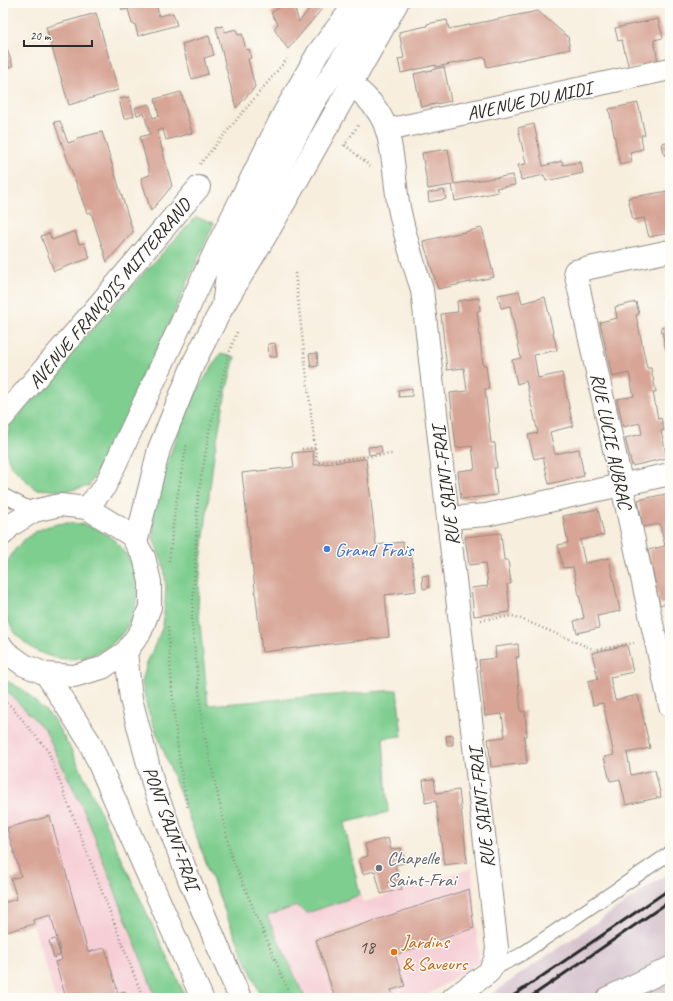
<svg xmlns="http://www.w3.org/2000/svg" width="673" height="1001" viewBox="0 0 673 1001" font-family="Caveat,sans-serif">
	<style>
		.built { fill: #f6cfd6 }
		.industrial { fill: #d1bdc9 }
		.green { fill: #7ece8f; stroke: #547c5d }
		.building { fill: #d7a495 }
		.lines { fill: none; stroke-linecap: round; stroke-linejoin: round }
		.service-casing { stroke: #918c84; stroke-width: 15 }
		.minor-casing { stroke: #918c84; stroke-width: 24 }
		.tertiary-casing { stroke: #918c84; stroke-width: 24 }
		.primary-casing { stroke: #918c84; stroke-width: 24 }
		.path { stroke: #918c84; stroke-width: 2.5; stroke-dasharray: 1 3; stroke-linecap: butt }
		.service { stroke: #fff; stroke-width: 13 }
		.minor { stroke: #fff; stroke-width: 22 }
		.tertiary { stroke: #fff; stroke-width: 22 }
		.primary { stroke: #fff; stroke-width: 22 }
		.rail { stroke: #2b2b2b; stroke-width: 3 }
		.shop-dot { fill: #3f7fe0; stroke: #fdfcf7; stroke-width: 1.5 }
		.worship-dot { fill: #6b7280; stroke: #fdfcf7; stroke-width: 1.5 }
		.food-dot { fill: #e8710a; stroke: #fdfcf7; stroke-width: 1.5 }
		.labels { text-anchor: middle; stroke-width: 3; stroke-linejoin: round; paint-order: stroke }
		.number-label { font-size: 17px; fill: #564946 }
		.street-label { font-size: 19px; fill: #2b2b2b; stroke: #fdfcf7 }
		.shop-label { font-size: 19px; fill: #366cbe; stroke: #fdfcf7; text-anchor: start }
		.worship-label { font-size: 19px; fill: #5b616d; stroke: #fdfcf7; text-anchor: start }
		.food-label { font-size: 19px; fill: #c56008; stroke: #fdfcf7; text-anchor: start }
	</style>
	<rect width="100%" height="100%" fill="#fdfcf7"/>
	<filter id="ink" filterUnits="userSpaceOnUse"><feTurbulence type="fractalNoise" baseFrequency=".025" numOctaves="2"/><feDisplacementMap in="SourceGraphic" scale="8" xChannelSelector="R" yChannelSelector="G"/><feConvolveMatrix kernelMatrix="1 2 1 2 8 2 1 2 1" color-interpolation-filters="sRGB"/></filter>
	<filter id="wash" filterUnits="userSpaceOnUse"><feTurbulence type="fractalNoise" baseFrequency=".012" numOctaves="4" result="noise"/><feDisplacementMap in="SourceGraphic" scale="16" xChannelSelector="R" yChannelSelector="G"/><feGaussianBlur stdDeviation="0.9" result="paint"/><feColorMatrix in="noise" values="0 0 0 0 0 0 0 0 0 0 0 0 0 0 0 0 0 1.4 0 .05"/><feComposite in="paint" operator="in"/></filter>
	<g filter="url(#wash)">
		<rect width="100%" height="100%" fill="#f7eedd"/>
		<!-- built -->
		<g class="built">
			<polygon points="3,687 45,730 86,815 156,998 55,998 3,825"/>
			<polygon points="472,868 479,962 423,998 305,998 267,915 297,906 307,913 360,895 364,902"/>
		</g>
		<!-- industrial -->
		<polygon class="industrial" points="670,872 670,998 485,998 497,990"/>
		<!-- green -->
		<g class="green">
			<polygon points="196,217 214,223 189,278 134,406 89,486 67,491 35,489 11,466 4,447 10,426 91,330"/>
			<polygon points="220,354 235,357 226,392 214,455 201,561 198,605 208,705 397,690 402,736 383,738 388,812 344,823 360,895 307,913 297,906 267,916 305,998 262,998 227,917 147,708 142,682 147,663 163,626 166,588 164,567 153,538 153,513 168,460 190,402"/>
			<circle cx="69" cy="591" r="68"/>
			<polygon points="3,679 22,689 52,717 72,751 186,998 156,998 86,815 45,730 3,687"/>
		</g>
		<g id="blocks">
			<!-- building -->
			<g class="building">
				<polygon points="120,3 156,3 159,16 173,13 177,25 138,36 135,24 132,24 128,9 122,10"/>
				<polygon points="286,3 293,3 299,22 314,3 327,3 288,49 274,29 278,24 271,13"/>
				<polygon points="538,11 569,38 568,39 570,49 487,67 485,57 436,67 436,65 401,73 398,59 404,58 399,32 427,26 427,24 447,20 449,29"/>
				<polygon points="96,13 118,90 69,105 46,27"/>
				<polygon points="658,19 663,38 654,40 658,62 629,69 622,40 618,41 615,28"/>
				<polygon points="223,26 225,32 236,29 238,35 242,34 246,50 249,49 251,58 248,59 255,87 236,108 216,27"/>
				<polygon points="209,36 214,55 204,58 208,74 192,79 182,44"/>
				<polygon points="3,38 13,66 3,70"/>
				<polygon points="444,67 451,101 421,107 414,74"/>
				<polygon points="181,92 192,133 166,140 163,129 157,131 172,186 151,211 141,178 150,175 140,137 150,134 144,113 137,115 135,108 149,104 153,118 159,116 155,99"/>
				<polygon points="129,97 134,116 124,119 119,99"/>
				<polygon points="638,103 645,135 641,135 643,149 630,152 632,162 620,165 609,109"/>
				<polygon points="60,121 68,143 77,140 77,138 102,132 133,232 107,262 91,212 87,213 54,122"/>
				<polygon points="534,124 543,166 562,161 563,165 581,162 583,173 546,181 544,175 521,180 518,165 526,164 518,128"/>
				<polygon points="670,141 670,154 664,155 662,143"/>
				<polygon points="448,149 454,184 513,175 515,185 496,188 498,192 455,201 452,185 428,189 422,153"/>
				<polygon points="444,190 446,199 429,202 428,193"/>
				<polygon points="668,191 670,199 670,233 649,237 644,218 633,220 628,198"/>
				<polygon points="482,228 494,277 438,289 423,241"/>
				<polygon points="75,231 79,244 84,243 90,258 54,271 41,236 49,233 52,240"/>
				<polygon points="519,291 522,303 545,297 557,350 534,355 538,378 562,373 573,426 550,432 555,454 579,449 584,476 549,484 543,457 534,459 528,435 538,433 526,381 517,384 512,360 521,358 510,306 501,308 498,295"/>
				<polygon points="479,298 480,311 477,311 483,365 486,365 489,389 485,389 491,443 495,443 497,468 494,468 497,495 461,499 458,471 475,469 472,446 456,448 450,393 467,391 464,368 447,370 441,314 458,312 457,301"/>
				<polygon points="670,298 670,317 669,317 665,299"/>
				<polygon points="636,302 639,314 636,315 647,368 651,368 656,392 653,392 658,419 661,418 664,430 661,431 667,458 632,466 625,438 642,434 640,423 623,427 617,399 634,396 629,373 612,377 600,322 617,318 615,307"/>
				<polygon points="670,325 670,350 666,351 661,327"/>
				<polygon points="275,343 277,357 269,357 268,344"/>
				<polygon points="317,353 318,366 311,367 309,354"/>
				<polygon points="412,388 412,396 399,397 398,390"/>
				<polygon points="381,446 382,453 369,455 368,447"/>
				<polygon points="313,451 314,465 366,459 376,545 403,542 404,553 411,552 416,591 385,595 389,637 262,652 242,473 294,467 292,453"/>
				<polygon points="670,493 670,602 660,605 648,550 665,546 660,524 643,527 638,500"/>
				<polygon points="598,509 604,535 580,540 585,563 609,558 620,611 597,616 599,628 577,633 574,621 584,618 573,567 563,568 558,545 568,543 563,516"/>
				<polygon points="501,533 504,560 508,560 511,584 507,584 510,612 474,616 471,588 488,586 485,563 469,565 465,537"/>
				<polygon points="428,575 429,588 423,589 422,576"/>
				<polygon points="518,644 519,657 516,657 521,712 525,711 527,736 524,736 527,763 491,767 488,739 505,737 502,714 485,716 479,660 496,658 495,647"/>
				<polygon points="627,645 633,672 610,677 615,700 638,695 650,748 627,753 631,775 655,770 661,797 626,805 620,779 610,781 604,757 614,755 603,703 593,705 588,681 598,679 592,653"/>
				<polygon points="453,735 453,745 447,745 446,736"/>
				<polygon points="434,779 436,793 459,790 467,862 444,865 436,801 425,803 425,796 423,780"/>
				<polygon points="50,816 88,952 105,948 118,993 125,991 127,998 66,998 55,962 62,960 51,915 33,920 34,924 3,933 3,903 17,899 11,879 21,876 7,828"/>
				<polygon points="388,838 391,850 401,848 405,863 395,865 402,889 381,894 375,871 363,874 359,859 368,856 365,844"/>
				<polygon points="469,889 474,928 395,955 405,986 391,990 394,996 387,998 335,998 316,940"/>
				<polygon points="55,939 60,955 54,958 49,941"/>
			</g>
		</g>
	</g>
	<g filter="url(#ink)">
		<use href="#blocks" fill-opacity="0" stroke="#918c84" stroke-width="1"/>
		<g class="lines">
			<!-- service casing -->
			<g class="service-casing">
				<g id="service">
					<polyline points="3,495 34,511"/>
					<polyline points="490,971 522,954 670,853"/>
				</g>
			</g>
			<!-- minor casing -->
			<g class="minor-casing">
				<g id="minor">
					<path d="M337,71C352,85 370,98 380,115C393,136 394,177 398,202C403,232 413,261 422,290L497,948L495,960L489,972L453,998"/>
					<polyline points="387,130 670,69"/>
					<polyline points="670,251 575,271 670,706"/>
					<polyline points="3,417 199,187"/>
					<polyline points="449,518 486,515 670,474"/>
				</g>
			</g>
			<!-- tertiary casing -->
			<g class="tertiary-casing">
				<g id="tertiary">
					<polyline points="223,306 227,275 261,203 314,102 378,3"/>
					<polyline points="608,998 670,968"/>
				</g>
			</g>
			<!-- primary casing -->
			<g class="primary-casing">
				<g id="primary">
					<polyline points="87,508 105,486 217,247 283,115 318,53 356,3"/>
					<polyline points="3,534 11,525 34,511 60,505 87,508 131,535 144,557 150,582 150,607 141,631 126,652 102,668 74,676 46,674 24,665 6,652 3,648"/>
					<polyline points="136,543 159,449 194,362 223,306 269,230 397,3"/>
					<polyline points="126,652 131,699 154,787 189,879 240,998"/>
					<polyline points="46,674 89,741 202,998"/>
				</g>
			</g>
			<!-- path -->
			<g class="path">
				<polyline points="345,145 370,166"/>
				<polyline points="344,146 359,124"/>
				<polyline points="200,164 287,59"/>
				<polyline points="295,273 315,448 302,449 303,452"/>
				<polyline points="237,332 228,356 210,427 198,497 192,623 203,728 231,855 291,998"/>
				<polyline points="315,448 317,462 392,454"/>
				<polyline points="169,561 175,509 187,443"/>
				<polyline points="481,620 514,616 595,650 634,643"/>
				<path d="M168,627C172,688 175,750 188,809"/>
				<polyline points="3,701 11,706 48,751 143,998"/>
			</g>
			<!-- service -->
			<use href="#service" class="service"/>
			<!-- minor -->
			<use href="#minor" class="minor"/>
			<!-- tertiary -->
			<use href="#tertiary" class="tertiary"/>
			<!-- primary -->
			<use href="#primary" class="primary"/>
			<!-- rail -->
			<g class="rail">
				<polyline points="510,998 670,889"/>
				<polyline points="529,998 670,901"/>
			</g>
		</g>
	</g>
	<!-- markers -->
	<circle class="shop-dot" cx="327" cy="549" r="4"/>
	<circle class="worship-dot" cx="379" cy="868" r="4"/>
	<circle class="food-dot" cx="394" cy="952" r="4"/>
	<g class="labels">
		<!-- number labels -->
		<g class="number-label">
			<text x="367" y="953">18</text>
		</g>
		<!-- street labels -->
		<g class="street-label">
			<text transform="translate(529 100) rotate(-12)" y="7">AVENUE DU MIDI</text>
			<text transform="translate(109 293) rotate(-50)" y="7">AVENUE FRANÇOIS MITTERRAND</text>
			<text transform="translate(612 441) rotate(78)" y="7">RUE LUCIE AUBRAC</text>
			<text transform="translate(445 486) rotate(-97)" y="7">RUE SAINT-FRAI</text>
			<text transform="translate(481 808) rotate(-96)" y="7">RUE SAINT-FRAI</text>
			<text transform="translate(172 828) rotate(70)" y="7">PONT SAINT-FRAI</text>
		</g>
		<!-- shop labels -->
		<g class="shop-label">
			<text x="335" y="556">Grand Frais</text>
		</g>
		<!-- worship labels -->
		<g class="worship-label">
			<text x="387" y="864">Chapelle<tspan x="387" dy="22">Saint-Frai</tspan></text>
		</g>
		<!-- food labels -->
		<g class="food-label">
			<text x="402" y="948">Jardins<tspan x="402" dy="22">&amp; Saveurs</tspan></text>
		</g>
	</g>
	<!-- margin -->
	<rect width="673" height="1001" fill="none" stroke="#fdfcf7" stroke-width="16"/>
	<!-- scale -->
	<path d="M24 40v6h68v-6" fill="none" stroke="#2b2b2b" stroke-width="2"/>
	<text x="30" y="40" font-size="12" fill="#2b2b2b" stroke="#fdfcf7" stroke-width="3" paint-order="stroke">20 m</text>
</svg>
